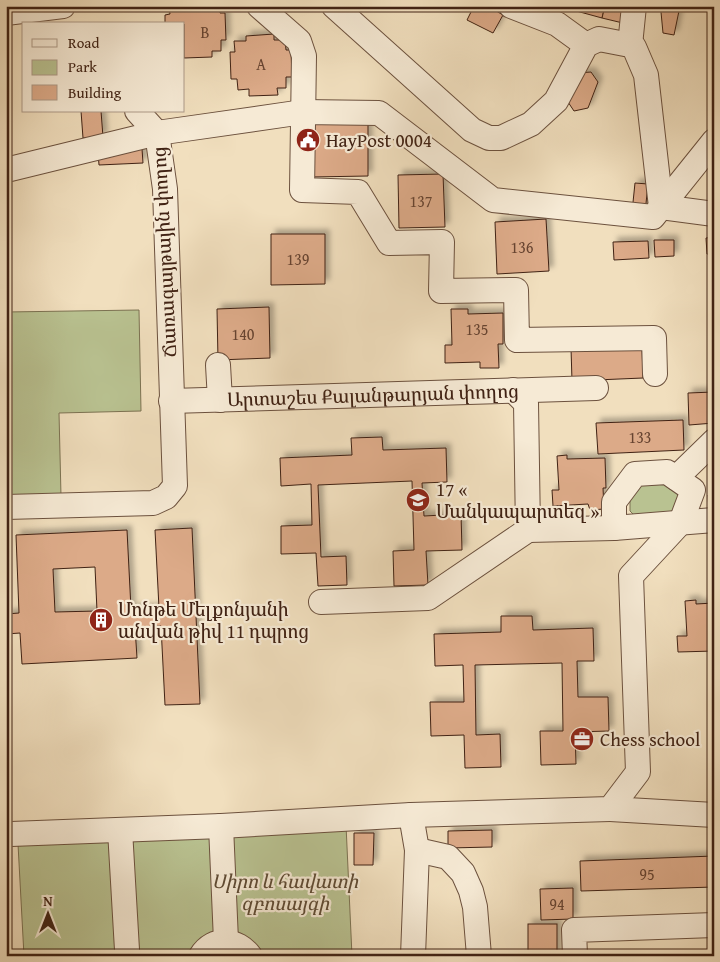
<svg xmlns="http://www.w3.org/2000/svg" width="720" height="962" viewBox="0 0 720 962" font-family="'Gentium Book Plus','Noto Serif Armenian',serif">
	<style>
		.green { fill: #b9c291; stroke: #7c7252 }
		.building { fill: #dcaa88; stroke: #402214; fill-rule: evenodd; filter: url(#shadow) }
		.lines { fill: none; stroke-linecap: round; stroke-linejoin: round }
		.minor-casing { stroke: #6c513e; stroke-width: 26 }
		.minor { stroke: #f6ead5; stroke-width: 24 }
		.labels { text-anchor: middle; stroke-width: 4.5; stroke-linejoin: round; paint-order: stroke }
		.number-label { font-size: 16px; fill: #674431 }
		.poi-label { font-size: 19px; fill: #402214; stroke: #f6ead5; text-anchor: start }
		.street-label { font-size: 19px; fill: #402214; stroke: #f6ead5 }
		.park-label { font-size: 19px; font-style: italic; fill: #5e4a33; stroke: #f6ead5 }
	</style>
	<defs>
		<filter id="shadow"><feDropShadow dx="4.5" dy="-4.5" stdDeviation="2.5" flood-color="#0004"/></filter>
	</defs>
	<rect width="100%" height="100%" fill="#f1dfbe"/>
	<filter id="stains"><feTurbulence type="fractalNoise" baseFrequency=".004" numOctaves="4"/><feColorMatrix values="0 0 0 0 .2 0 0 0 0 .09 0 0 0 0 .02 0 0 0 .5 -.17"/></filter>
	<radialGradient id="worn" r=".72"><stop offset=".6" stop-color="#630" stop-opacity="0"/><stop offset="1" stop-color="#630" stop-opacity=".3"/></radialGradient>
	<!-- green -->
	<g class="green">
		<polygon points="139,310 141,411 59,413 61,496 6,497 6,312"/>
		<polygon points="668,479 686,491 679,520 639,520 630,511 630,495 647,480"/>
		<polygon points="346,825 352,956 24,956 18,844"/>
	</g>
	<!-- building -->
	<g class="building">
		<polygon points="169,6 220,6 220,13 225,13 226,40 221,40 221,51 212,51 212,57 184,58 184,24 165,24 165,15 170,14"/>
		<polygon points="474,6 488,6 503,15 493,33 467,20"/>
		<polygon points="558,6 605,6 602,18"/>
		<polygon points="605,6 631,11 627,24 602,18"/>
		<polygon points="662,6 680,6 674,35 663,33 661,12"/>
		<polygon points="274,34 274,40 285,40 286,50 291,50 292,77 286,77 286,88 277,88 278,95 249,96 249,89 238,90 237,79 231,79 230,52 235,52 234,41 246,41 246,36"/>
		<polygon points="591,72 598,82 588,108 574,111 566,99 577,73"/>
		<polygon points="81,111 101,111 103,137 83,138"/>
		<polygon points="311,124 368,124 368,176 311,177"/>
		<polygon points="142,149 143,163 99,165 98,152"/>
		<polygon points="443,174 445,227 399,228 398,175"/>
		<polygon points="635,183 648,184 645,213 632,212"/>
		<polygon points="546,219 549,271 497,274 495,222"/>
		<polygon points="271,234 325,234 325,284 271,285"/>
		<polygon points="714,237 714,254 707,254 706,238"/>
		<polygon points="654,240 674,240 674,256 655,257"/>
		<polygon points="648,241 649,258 614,260 613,242"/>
		<polygon points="269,307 270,358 218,360 217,309"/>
		<polygon points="451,309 468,309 468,314 503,313 503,344 498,344 499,368 480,368 480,362 445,363 445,345 452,345"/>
		<polygon points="642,345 643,378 572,381 571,348"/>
		<polygon points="714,392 714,423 689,425 688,393"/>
		<polygon points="683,420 684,450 598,454 596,423"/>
		<polygon points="382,437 383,450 446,448 447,482 422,483 424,516 461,514 462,550 426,551 428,585 394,586 393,551 414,550 412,481 318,485 321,557 346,556 347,585 318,586 316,553 281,554 281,526 312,525 311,484 281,486 280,458 352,455 351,438"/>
		<polygon points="567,455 567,459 605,458 606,488 603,488 604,509 590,510 588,504 553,506 552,490 559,490 557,456"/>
		<polygon points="708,495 714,495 714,511 709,511"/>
		<path d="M192,528L200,704L165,705L161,626L135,627L137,658L22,664L20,633L6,634V614L19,613L16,535L127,530L131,609L159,608L155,530ZM95,567L97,611L55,612L53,569Z"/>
		<polygon points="696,600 696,604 714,603 714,651 678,652 677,636 687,636 685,601"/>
		<polygon points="501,616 532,616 533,630 593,628 594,661 577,661 578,697 608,697 609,731 575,732 576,764 541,765 540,731 563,731 562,663 475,665 476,735 500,734 501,767 465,768 464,735 431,736 430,702 464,702 463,665 435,666 434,634 501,632"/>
		<polygon points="492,830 492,847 448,848 448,831"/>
		<polygon points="354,833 374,833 373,865 354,865"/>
		<polygon points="714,856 714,887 581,891 580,861"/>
		<polygon points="573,888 573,919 541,920 540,889"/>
		<rect x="528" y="924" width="29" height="32"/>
	</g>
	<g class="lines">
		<!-- minor casing -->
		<g class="minor-casing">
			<g id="minor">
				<polyline points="259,6 299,41 304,56 302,190 358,192 389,243 442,242 441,291 516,290 517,340 654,338 655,374"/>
				<polyline points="334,6 472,130 489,138 501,138 531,124 556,101 586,45 599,39 630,45 634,47 646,75 661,207"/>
				<polyline points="511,6 557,24 586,45"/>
				<polyline points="6,13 63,6"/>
				<polyline points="630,45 634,6"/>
				<polyline points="6,170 157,133 303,112 379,113 493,200 653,217 714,141"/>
				<polyline points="661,207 714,214"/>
				<polyline points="218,365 220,400"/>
				<polyline points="513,390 526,403 528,530"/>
				<path id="s1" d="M171,401L596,388"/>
				<polyline points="676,478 714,441"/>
				<polyline points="6,507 153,503 166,497 175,486 165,189 157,133 137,111"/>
				<polyline points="528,530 614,528 714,520"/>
				<polyline points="321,602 428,598 528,530"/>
				<polyline points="610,809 714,815"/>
				<polyline points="411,815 417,850 413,956"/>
				<polyline points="221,826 226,941"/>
				<polyline points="120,830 127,950"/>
				<polyline points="11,834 221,826 411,815 610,809 638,772 631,576 681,522 693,490 667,472 635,474 614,502 614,528"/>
				<polyline points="417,850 448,857 463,873 471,891 475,907 479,956"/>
				<path d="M201,956C213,936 238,939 250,956"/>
				<polyline points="575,956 574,930 714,925"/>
			</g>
		</g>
		<!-- minor -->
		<use href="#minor" class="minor"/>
	</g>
	<!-- icons -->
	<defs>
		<g id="civic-disc" transform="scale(1.25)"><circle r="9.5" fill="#8f2418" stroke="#f6ead5"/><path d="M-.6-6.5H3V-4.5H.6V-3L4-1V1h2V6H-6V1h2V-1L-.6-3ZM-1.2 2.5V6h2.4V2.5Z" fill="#fff"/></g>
		<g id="school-disc" transform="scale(1.25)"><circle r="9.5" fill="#8f2418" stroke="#f6ead5"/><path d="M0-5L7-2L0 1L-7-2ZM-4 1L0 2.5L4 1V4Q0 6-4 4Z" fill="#fff"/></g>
		<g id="building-disc" transform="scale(1.25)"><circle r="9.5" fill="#8f2418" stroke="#f6ead5"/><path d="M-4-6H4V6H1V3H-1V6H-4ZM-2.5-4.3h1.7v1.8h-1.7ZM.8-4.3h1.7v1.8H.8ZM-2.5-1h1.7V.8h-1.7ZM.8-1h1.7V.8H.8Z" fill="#fff"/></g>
		<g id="office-disc" transform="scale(1.25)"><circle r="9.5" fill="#8f2418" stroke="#f6ead5"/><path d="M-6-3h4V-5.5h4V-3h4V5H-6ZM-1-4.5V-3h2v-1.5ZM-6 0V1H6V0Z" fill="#fff"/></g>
	</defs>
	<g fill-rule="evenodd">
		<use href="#civic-disc" x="308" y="140"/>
		<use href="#school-disc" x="418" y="500"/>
		<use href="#building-disc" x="101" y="620"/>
		<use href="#office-disc" x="582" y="739"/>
	</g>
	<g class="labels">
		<!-- number labels -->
		<g class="number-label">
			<text x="205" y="38">B</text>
			<text x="261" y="70">A</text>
			<text x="421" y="207">137</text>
			<text x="522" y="253">136</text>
			<text x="298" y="265">139</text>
			<text x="477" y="335">135</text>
			<text x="243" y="340">140</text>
			<text x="640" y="443">133</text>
			<text x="647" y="880">95</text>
			<text x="557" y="910">94</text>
		</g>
		<!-- poi labels -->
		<g class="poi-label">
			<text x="326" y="147">HayPost 0004</text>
			<text x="436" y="496">17 «<tspan x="436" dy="22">Մանկապարտեզ »</tspan></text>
			<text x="118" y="616">Մոնթե Մելքոնյանի<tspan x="118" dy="22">անվան թիվ 11 դպրոց</tspan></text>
			<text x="600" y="746">Chess school</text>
		</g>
		<!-- street labels -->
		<g class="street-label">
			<text transform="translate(164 252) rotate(-93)" y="7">Ճառագայթային փողոց</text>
			<text dy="7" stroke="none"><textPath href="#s1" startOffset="202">Արտաշես Քալանթարյան փողոց</textPath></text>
		</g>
		<!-- park labels -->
		<g class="park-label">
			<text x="285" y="888">Սիրո և հավատի<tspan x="285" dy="22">զբոսայգի</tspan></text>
		</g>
	</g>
	<!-- margin -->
	<rect width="720" height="962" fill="none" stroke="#f1dfbe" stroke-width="25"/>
	<rect x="8" y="8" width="705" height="947" fill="none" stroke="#402214" stroke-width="2.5"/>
	<rect x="12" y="12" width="695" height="937" fill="none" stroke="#402214"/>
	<!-- legend -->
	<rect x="22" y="22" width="162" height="90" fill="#f6ead5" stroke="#ad9a88"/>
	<rect x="32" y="39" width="25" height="8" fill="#f6ead5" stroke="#ad9a88"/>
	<text x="68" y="48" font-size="15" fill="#402214">Road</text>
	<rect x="32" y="60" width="25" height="15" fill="#b9c291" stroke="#ad9a88"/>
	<text x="68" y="72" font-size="15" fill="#402214">Park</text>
	<rect x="32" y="85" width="25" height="15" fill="#dcaa88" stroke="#ad9a88"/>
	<text x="68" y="98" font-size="15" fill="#402214">Building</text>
	<!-- north arrow -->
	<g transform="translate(48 914)" stroke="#f6ead5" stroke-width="4" paint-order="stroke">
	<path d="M0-4L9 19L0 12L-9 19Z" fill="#402214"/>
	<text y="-8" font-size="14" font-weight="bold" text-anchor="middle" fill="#402214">N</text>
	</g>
	<rect width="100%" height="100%" filter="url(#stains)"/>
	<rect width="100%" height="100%" fill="url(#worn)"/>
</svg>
